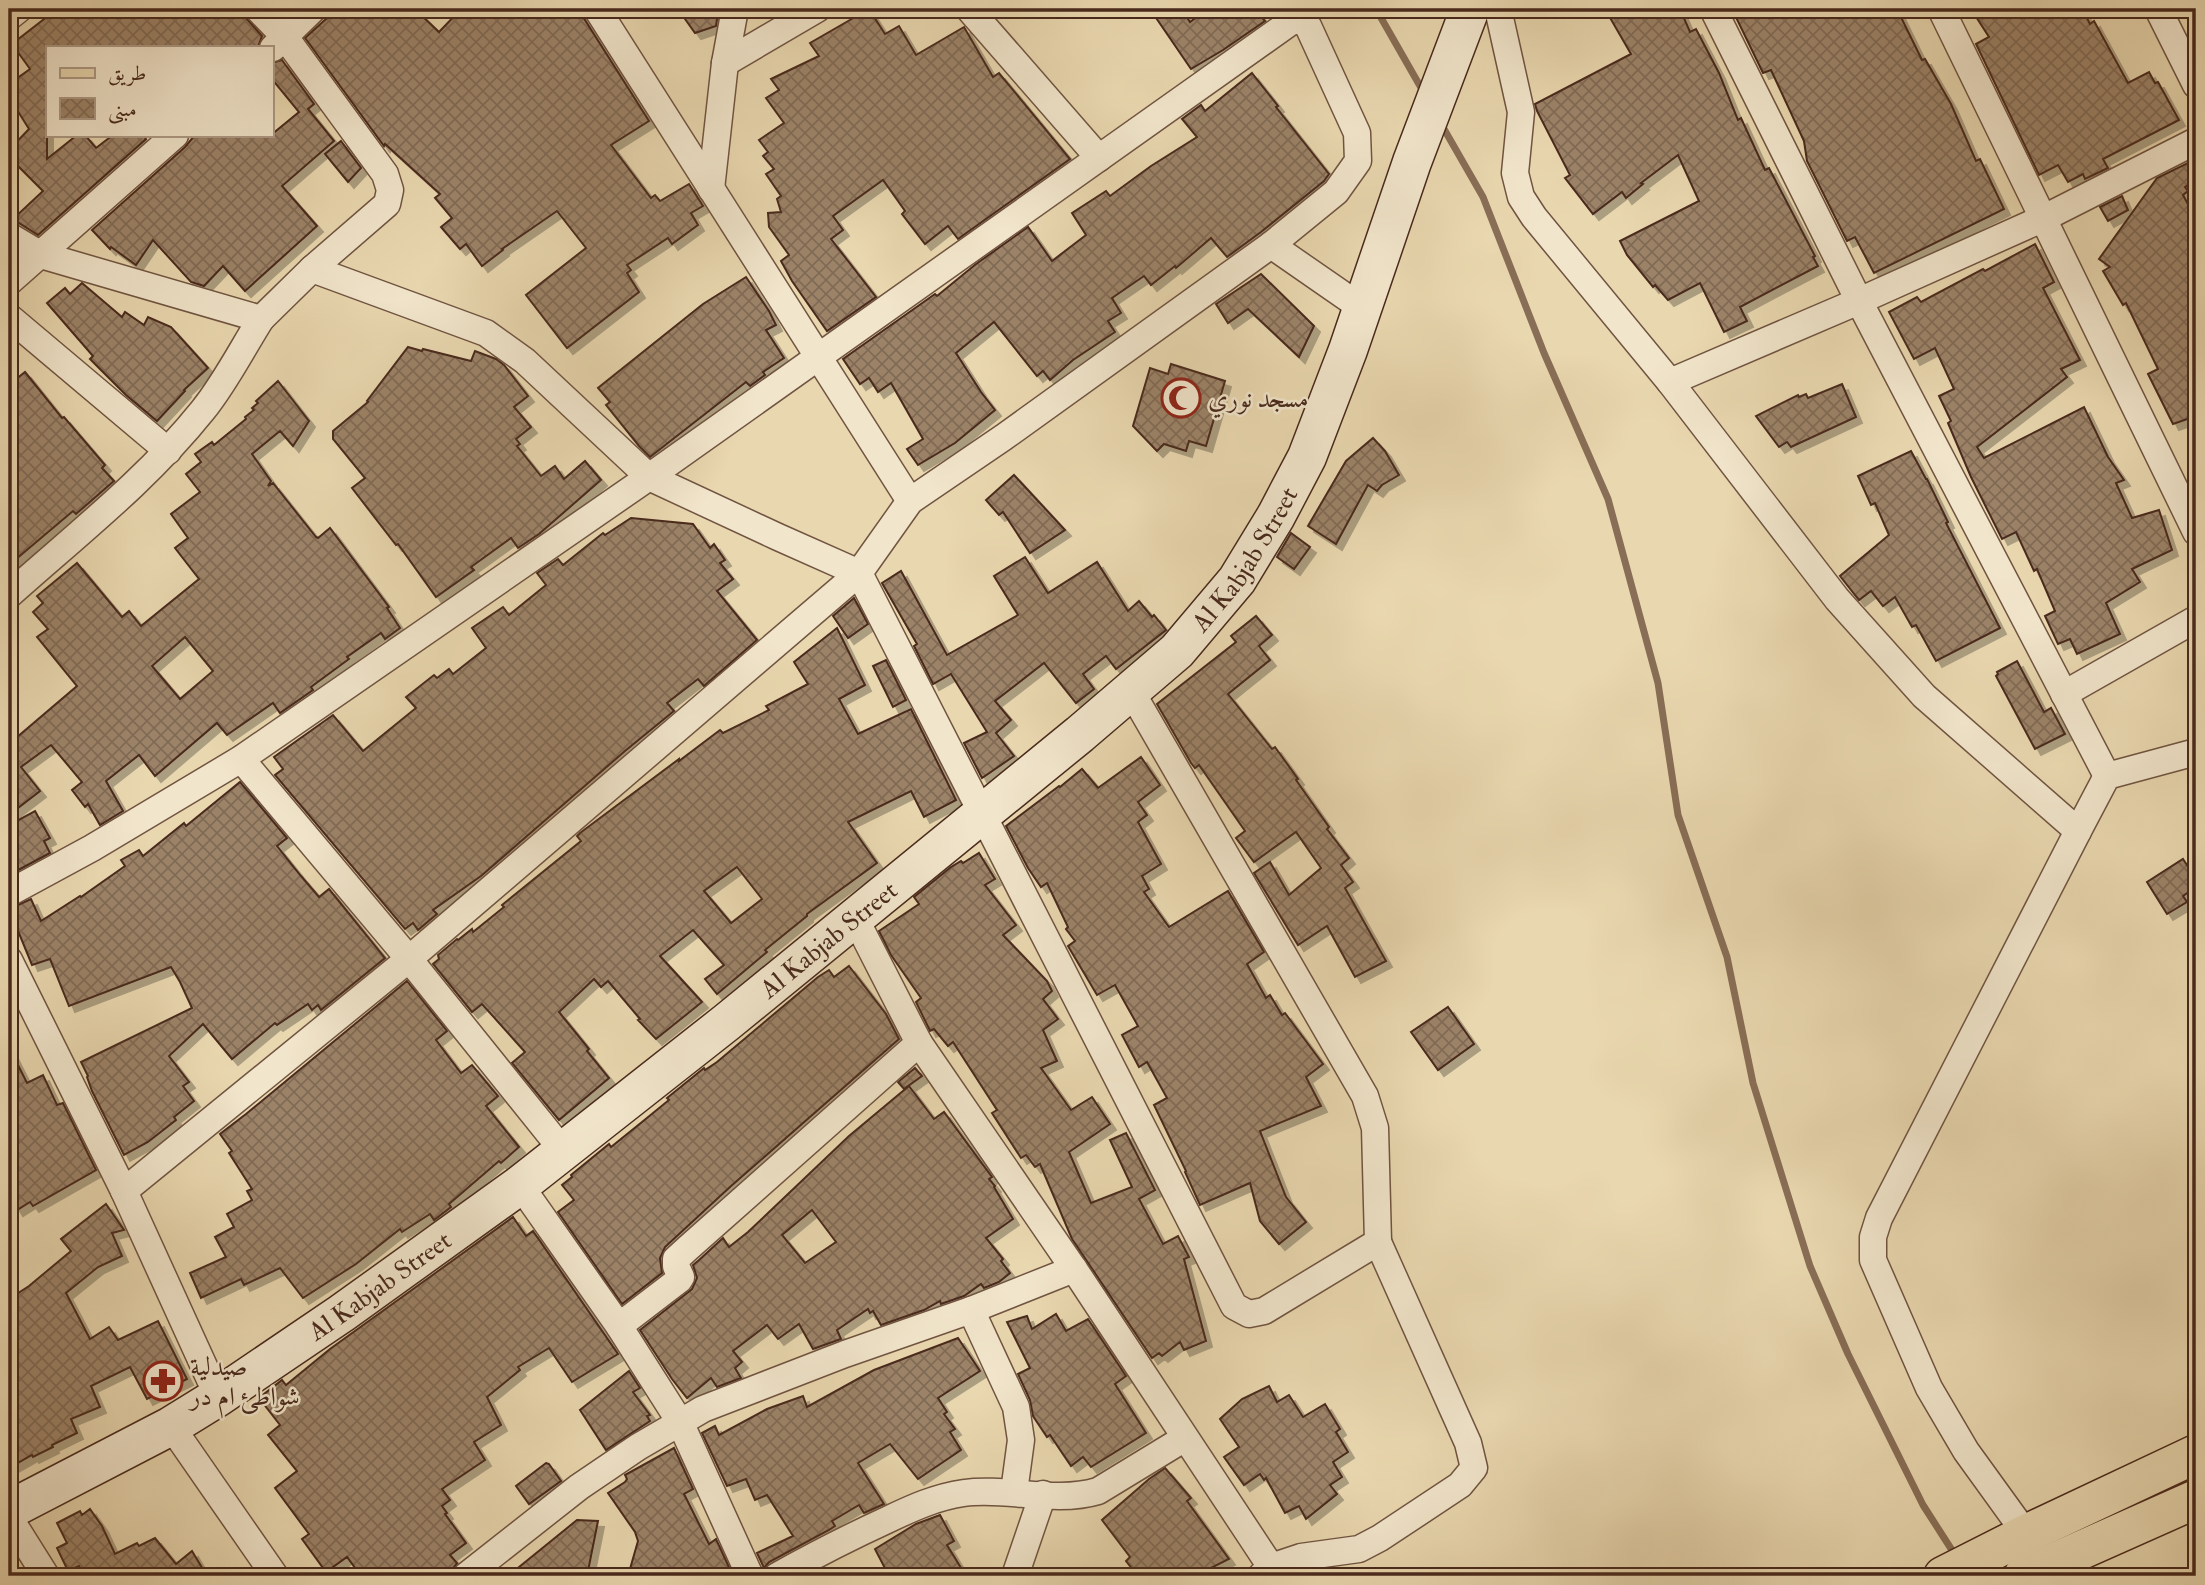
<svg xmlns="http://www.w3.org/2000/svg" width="2205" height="1585" viewBox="0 0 2205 1585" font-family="'IM FELL Double Pica',Amiri,serif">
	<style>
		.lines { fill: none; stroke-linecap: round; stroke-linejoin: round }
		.stream { stroke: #886e56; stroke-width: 7 }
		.building { fill: url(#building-cross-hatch); stroke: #48291c; stroke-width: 2; fill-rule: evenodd; filter: url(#shadow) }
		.street-casing { stroke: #705441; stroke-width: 29 }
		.secondary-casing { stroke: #48291c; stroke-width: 41 }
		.primary-casing { stroke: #48291c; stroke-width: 41 }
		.street { stroke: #f1e5cb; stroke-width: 26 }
		.secondary { stroke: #f1e5cb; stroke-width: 38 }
		.primary { stroke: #e9d7af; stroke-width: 38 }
		.labels { text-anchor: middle; stroke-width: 5; stroke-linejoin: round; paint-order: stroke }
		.poi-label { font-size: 26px; fill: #48291c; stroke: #f1e5cb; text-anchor: start }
		.street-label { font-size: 26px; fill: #48291c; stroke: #f1e5cb }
	</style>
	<defs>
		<pattern id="building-cross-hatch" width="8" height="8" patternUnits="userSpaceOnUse" patternTransform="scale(1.75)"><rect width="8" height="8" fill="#9c8368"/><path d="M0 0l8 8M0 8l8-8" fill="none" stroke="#816b55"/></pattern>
		<filter id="shadow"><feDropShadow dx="6" dy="6" stdDeviation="0" flood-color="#0004"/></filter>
	</defs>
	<rect width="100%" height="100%" fill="#e9d7af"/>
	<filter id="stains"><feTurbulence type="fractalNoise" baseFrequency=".00286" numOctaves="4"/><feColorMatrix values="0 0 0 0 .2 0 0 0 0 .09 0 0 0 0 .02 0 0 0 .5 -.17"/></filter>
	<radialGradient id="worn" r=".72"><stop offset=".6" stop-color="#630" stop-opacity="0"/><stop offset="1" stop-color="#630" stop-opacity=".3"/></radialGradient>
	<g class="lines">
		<!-- stream -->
		<g class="stream">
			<polyline points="1376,9 1424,93"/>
			<polyline points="1440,122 1483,197 1544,353 1608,499 1658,683 1678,815 1727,957 1753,1083 1810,1266 1848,1354 1923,1505 1957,1558"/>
		</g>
	</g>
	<!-- building -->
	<g class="building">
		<polygon points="57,9 238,9 262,36 258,47 47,47 47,159 77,135 85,135 96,148 113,135 143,135 146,139 38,235 13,219 43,191 9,157 9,150 29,129 9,97 9,84 30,69 12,44"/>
		<polygon points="337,9 415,9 439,32 461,9 578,9 649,121 611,145 651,198 655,195 660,201 689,184 703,206 691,213 698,225 672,244 668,238 627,265 631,270 627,273 639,292 567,348 526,295 586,248 557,211 502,249 503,250 482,266 466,244 460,249 441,227 452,218 435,198 440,194 385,144 384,146 305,38"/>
		<polygon points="678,9 713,9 717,19 716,26 695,33"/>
		<polygon points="869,9 885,34 899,26 916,55 964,27 993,77 999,73 1070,159 958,239 948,226 925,244 902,214 905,211 883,180 833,216 843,230 831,239 876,297 827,331 792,281 781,261 789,255 769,227 768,213 781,212 777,199 781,196 766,174 774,169 763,156 768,152 759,140 784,123 766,98 779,90 771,79 819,56 810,43"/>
		<polygon points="1150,9 1181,9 1190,22 1207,9 1255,9 1265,21 1223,50 1191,69"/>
		<polygon points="1605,9 1680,9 1690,32 1696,29 1719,73 1738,120 1741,118 1765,170 1769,168 1815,256 1813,257 1818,266 1740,307 1747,321 1724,332 1700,283 1668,300 1655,285 1653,287 1627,255 1620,241 1699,201 1678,155 1641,183 1643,184 1626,198 1622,192 1593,214 1565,178 1570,175 1537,111 1535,104 1631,54"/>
		<polygon points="1732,9 1897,9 1922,60 1925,59 1951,104 1976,161 1980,159 2004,209 1874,273 1855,237 1847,241 1807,161 1804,141 1771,70 1763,73"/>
		<polygon points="1971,9 2082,9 2090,24 2094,21 2128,83 2149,72 2155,83 2158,82 2179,120 2103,159 2108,168 2085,179 2083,174 2068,182 2058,165 2039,175 1976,44 1989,37"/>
		<polygon points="282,60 314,104 308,109 334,141 282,186 317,226 245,291 223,266 204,286 191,282 153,240 136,265 111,247 110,249 92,230 185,147 195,135 271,135 299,112 271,78 271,63"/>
		<polygon points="1252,73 1278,106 1276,107 1329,174 1324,181 1261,232 1227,257 1211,238 1176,268 1175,266 1151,285 1144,276 1112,298 1121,313 1108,321 1115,332 1073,360 1050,380 1043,371 1037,376 994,322 956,353 981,392 995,410 955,443 918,465 907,449 923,439 891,383 878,392 869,378 860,384 843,359 935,294 937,296 976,264 1028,227 1052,261 1086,235 1072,213 1106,191 1110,196 1151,166 1197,137 1182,119 1201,105 1205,111"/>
		<polygon points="341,141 361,168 348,182 325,154"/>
		<polygon points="2196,159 2196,180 2185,187 2188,191 2183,195 2196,219 2196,416 2173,424 2148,374 2158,369 2126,303 2123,305 2103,271 2110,267 2099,259 2157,178"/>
		<polygon points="2122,196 2128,210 2108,221 2100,207"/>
		<polygon points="2035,244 2054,282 2043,288 2080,360 2061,369 2067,377 1977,447 1984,458 2084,407 2108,457 2124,480 2116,483 2132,518 2159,510 2172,550 2132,569 2140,582 2106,603 2120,634 2077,654 2070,639 2058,644 2045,616 2055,611 2037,569 2034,571 2016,532 2002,539 1971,477 1948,423 1951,421 1939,396 1954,389 1935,348 1914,359 1889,312 1917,297 1921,302 1983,269 1985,271"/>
		<polygon points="1261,274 1314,326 1299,357 1248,309 1228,323 1216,304"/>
		<polygon points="746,277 769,311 776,325 766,330 784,358 763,372 765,375 750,386 746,382 650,457 639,446 606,405 610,402 598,388 703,304"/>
		<polygon points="82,283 122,317 125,312 144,325 148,317 171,327 208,368 184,390 185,391 157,421 126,395 90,359 93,356 47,303 65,288 70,294"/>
		<polygon points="408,347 422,351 423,349 471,361 475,351 496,359 504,365 528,396 514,407 531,427 516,439 520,444 517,446 541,476 555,466 564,479 585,461 601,480 539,534 518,548 511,538 471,567 474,570 436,597 398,544 396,545 352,488 365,478 333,439 333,431 368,402 367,401"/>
		<polygon points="1171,364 1225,381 1206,446 1189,441 1186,451 1164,444 1157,451 1133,426 1150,368 1168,374"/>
		<polygon points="25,372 62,418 64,417 105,465 102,468 114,481 76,514 73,511 9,565 9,385"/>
		<path d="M278,381L309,421L293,446L280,431L252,454L271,481L268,486L273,483L316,537L318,538L330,528L389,607L387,608L400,628L385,639L381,633L347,657L349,659L311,687L313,690L280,713L273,703L227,735L217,723L155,776L139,755L106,781L123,811L100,825L88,804L85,807L72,790L82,782L51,745L21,767L40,791L9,815V744L77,686L37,637L48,629L33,612L43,603L37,596L77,563L122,617L129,611L141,626L199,579L175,548L188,538L171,514L200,492L186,474L201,462L195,454L212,442L214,445L246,419L245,417L254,410L252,408L258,403L256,401ZM185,637L213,671L180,699L152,666Z"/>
		<polygon points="1842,384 1856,417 1791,447 1787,442 1779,447 1756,416 1798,395 1799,397 1806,394 1808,398"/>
		<polygon points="1373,438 1385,451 1399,475 1382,485 1377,491 1368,485 1336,544 1308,526 1346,461"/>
		<polygon points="1911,451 1926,479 1927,479 1948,522 1946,523 2000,628 1936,661 1916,625 1912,627 1895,597 1883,606 1871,591 1859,600 1840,576 1889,535 1875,503 1871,505 1858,476"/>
		<polygon points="1014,475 1065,530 1030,553 1003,512 999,515 986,500"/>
		<polygon points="631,518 693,524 710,548 714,544 725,560 720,563 733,579 717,591 757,640 704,686 698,679 667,703 674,711 625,751 481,876 433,910 437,914 418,930 413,923 405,929 275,775 283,769 274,757 333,715 363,751 416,708 406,697 434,675 437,678 449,669 453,674 486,648 472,628 503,607 509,615 546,585 537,573 558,559 563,565 603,533 605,535"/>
		<polygon points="1291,533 1310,547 1294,569 1277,557"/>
		<polygon points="1025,557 1048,593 1097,562 1128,611 1139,601 1152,617 1154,615 1166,630 1116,669 1106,656 1083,674 1094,689 1076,703 1044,663 995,701 1011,720 996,733 1014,756 982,778 964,743 987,732 951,674 933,684 914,646 917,644 882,583 901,571 947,655 1018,615 994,576"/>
		<polygon points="854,598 868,624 848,638 833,616"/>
		<polygon points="1256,616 1272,635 1259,646 1270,660 1228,694 1272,749 1275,747 1298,779 1296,780 1329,827 1327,829 1349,858 1341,865 1353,882 1345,888 1386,961 1355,977 1327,926 1298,945 1254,873 1270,862 1289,895 1321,868 1296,832 1254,862 1236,838 1245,831 1199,765 1195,768 1191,763 1157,704 1236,642 1231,636"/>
		<path d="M837,628L865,685L839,699L858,734L911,709L956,800L924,817L911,791L848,822L877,863L807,914V916L765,950L767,952L717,994L705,979L724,965L693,930L660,956L702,1002L656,1039L638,1020L640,1019L608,981L601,987L594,979L559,1012L589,1049L587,1051L609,1078L559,1120L512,1063L525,1052L482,1004L472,1012L433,964L439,959L438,955L457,939L458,940L472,929L473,932L504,907L502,905L581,841L577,836L580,833L679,759V761L720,730L723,733L769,710L766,706L808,684L794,662ZM737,867L762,899L731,923L704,891Z"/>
		<polygon points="886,660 906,700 893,707 873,666"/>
		<polygon points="2017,661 2044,712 2051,708 2065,734 2035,749 1996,676 1998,674 1997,672"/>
		<polygon points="1141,757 1160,785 1138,802 1147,815 1138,822 1161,864 1142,876 1149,889 1144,892 1169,927 1228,891 1264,952 1247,964 1266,998 1270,995 1282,1015 1285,1013 1323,1064 1306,1077 1321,1106 1260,1131 1286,1197 1306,1222 1279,1244 1260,1221 1250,1183 1200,1205 1185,1172 1186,1171 1154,1105 1167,1098 1147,1062 1139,1067 1122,1035 1138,1026 1115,985 1097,995 1068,946 1075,941 1066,929 1068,927 1047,883 1041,887 1028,868 1006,826 1059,786 1060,787 1082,769 1098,788"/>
		<polygon points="240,782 287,838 277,846 301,876 319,897 329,889 385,958 321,1010 318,1005 312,1010 308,1004 277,1025 275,1023 232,1059 203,1024 169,1056 189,1082 183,1086 194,1101 174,1117 176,1120 148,1142 124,1155 92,1091 87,1077 88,1076 81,1062 192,1008 180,982 171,967 69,1006 50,959 32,965 9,909 31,899 41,921 80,896 81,897 125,866 121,860 139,850 143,856 184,823 186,826"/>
		<polygon points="35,811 50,838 44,841 50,853 9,875 9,825"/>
		<polygon points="979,853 995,879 985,885 1016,925 1003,935 1047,981 1052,991 1043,999 1058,1019 1043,1030 1057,1061 1041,1068 1071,1110 1092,1097 1110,1124 1069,1152 1091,1203 1132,1187 1110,1140 1126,1133 1155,1190 1139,1199 1163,1244 1178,1236 1189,1257 1184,1259 1206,1341 1184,1350 1180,1342 1162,1356 1159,1353 1152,1358 1072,1239 1040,1164 1035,1167 1026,1155 1021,1158 992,1113 997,1110 953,1042 948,1046 934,1029 930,1031 916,1002 921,998 891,955 879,931 919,904 914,897 951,867 961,861 963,863"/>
		<polygon points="2183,859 2196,879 2196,887 2183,896 2187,902 2167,914 2147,882"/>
		<polygon points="849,966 886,1014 899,1039 730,1187 665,1247 660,1258 662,1273 622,1304 558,1212 574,1200 562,1185 572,1177 571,1175 609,1144 611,1147 642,1122 669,1100 667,1098 688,1081 704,1068 705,1070 717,1062 818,977 829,970 834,977"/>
		<polygon points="407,981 447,1031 436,1040 461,1073 472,1065 498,1096 486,1106 519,1147 501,1163 499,1161 449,1204 451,1207 434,1220 430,1214 402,1232 400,1229 356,1264 303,1298 280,1268 244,1285 241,1279 201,1298 190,1273 226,1257 215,1237 234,1227 227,1214 252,1200 247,1191 252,1189 229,1153 232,1151 220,1134 246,1114"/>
		<polygon points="1448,1007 1474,1044 1438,1070 1411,1032"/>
		<polygon points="9,1047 27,1083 43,1075 57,1105 63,1103 96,1170 33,1206 30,1202 17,1210 9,1197"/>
		<polygon points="915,1068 922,1076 904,1089 898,1082"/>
		<path d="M909,1086L934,1119L944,1112L992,1177L989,1179L995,1186L994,1187L1013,1219L986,1238L1003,1259L1001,1261L1010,1273L999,1282L984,1288L981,1284L964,1296L941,1304L940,1301L924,1310L881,1325L873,1311L870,1313L868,1309L837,1330L841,1339L813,1349L799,1324L778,1339L767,1325L733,1351L742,1362L735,1368L741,1378L717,1387L711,1378L687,1398L672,1379L640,1330L692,1289L697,1278L693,1265L699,1260L723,1238L729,1247L748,1232L849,1136ZM812,1210L836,1242L805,1263L782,1235Z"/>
		<polygon points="106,1204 124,1230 112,1233 122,1256 98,1267 66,1293 90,1339 109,1327 118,1340 158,1321 187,1379 147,1399 130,1367 91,1386 100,1407 71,1419 77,1433 52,1445 53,1447 33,1457 32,1455 9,1468 9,1299 29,1286 71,1251 61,1239"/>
		<polygon points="513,1217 526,1236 533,1231 618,1354 572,1382 549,1348 518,1367 520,1370 487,1397 501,1425 474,1442 485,1460 442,1489 450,1500 442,1506 447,1513 445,1514 466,1543 450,1555 457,1563 452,1570 451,1576 361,1576 347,1557 326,1572 302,1539 309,1534 275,1488 297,1471 268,1435 280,1425 259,1398 282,1380 286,1385 330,1349"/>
		<polygon points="1056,1314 1066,1331 1088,1319 1126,1376 1115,1384 1146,1433 1091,1467 1083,1457 1071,1466 1050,1435 1047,1437 1033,1416 1030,1400 1018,1374 1030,1368 1007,1322 1027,1316 1032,1329"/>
		<polygon points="958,1338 980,1371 938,1398 947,1412 944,1414 955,1429 950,1432 961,1450 918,1479 890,1444 858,1463 884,1504 864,1513 859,1505 832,1521 835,1526 829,1530 769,1562 764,1568 757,1553 793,1536 767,1495 755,1500 746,1479 727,1486 702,1433 715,1426 719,1435 767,1409 803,1396 807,1407 874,1370"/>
		<polygon points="629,1371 640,1388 633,1392 650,1415 647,1416 650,1421 606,1450 580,1410"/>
		<polygon points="1269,1386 1277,1402 1289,1395 1303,1417 1325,1404 1340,1429 1336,1432 1348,1452 1333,1462 1342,1477 1330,1485 1337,1494 1306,1519 1299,1506 1285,1513 1266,1478 1264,1480 1260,1474 1244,1485 1224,1457 1239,1447 1220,1419 1242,1399"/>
		<polygon points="674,1448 693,1489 684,1494 709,1544 716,1539 733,1576 628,1576 638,1541 635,1532 608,1493 625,1482 627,1479 625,1475"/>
		<polygon points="546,1463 549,1464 561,1481 529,1504 516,1486"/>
		<polygon points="1165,1468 1191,1498 1187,1501 1229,1559 1195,1576 1138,1576 1126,1561 1130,1557 1102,1520 1149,1479"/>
		<polygon points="90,1509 102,1526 115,1554 137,1543 139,1546 155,1538 176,1564 192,1551 207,1576 85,1576 79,1566 68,1571 57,1548 67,1543 57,1523 80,1511 82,1515"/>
		<polygon points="940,1515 954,1541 947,1545 966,1576 921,1576 917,1569 902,1576 889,1576 875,1549 916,1524"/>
		<polygon points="577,1520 598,1521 587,1576 508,1576"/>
	</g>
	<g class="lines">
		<!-- street casing -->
		<g class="street-casing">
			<g id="street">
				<polyline points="258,9 285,37 385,174 390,190 387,204 312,269"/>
				<polyline points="597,9 910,501"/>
				<polyline points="969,9 1099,158"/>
				<polyline points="1498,9 1521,112 1515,173 1521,197 1534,217 1670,382 1837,599 1924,696 2078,831 1879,1218 1873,1237 1873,1260 1929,1388 1966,1451 2026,1534"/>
				<polyline points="1713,9 1859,301 2107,776"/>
				<polyline points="1941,9 2196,532"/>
				<polyline points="2158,9 2196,85"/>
				<polyline points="9,17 19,9"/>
				<polyline points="273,48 313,9"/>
				<polyline points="725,63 817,9"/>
				<polyline points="711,189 725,63 735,9"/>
				<polyline points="9,236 41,255 261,319 312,269 486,333 525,361 649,477 778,537 859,573 1234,1306 1249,1314 1264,1311 1378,1242 1375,1128 1365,1096 1131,691"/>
				<polyline points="1271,245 1362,308"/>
				<polyline points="9,282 175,135"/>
				<polyline points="9,317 168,451"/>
				<polyline points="1670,382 1859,301 2044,218 2196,141"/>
				<path d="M9,595C76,535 147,480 203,410C225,383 242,349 261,319"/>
				<polyline points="2064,694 2196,619"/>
				<polyline points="241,759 409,959 564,1152"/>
				<polyline points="2078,831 2107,776 2196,752"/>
				<polyline points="9,893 92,848 241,759 649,477 1292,21 1301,21 1308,26 1357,133 1358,161 1336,192 1271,245 1004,437 910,501 859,573 409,959 124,1191"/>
				<polyline points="855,918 919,1043 1074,1269 1271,1567"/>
				<polyline points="9,960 124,1191 218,1397"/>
				<polyline points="520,1185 619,1326 680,1422 750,1576"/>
				<polyline points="971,1310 1016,1407 1021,1440 1014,1492"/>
				<polyline points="619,1326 679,1280 681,1277 676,1266 676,1259 688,1248 919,1043"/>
				<polyline points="171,1426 275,1576"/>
				<polyline points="9,1517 46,1576"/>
				<polyline points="466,1576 579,1487 638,1447 703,1409 845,1354 971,1310 1074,1269"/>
				<path d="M777,1576C813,1556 850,1537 887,1520C912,1508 936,1497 964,1493C1008,1487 1054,1504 1098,1491L1185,1438"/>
				<polyline points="1015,1576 1043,1494"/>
				<polyline points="1261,1576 1271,1567 1301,1557 1359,1549 1380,1538 1460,1485 1474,1468 1468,1443 1378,1242"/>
			</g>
		</g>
		<!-- secondary casing -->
		<g class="secondary-casing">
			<g id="secondary">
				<path id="s1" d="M9,1510L171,1426L218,1397L342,1313L520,1185L727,1022L1080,734L1177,651L1237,580L1276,516L1307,457L1348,350L1412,162L1470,9"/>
			</g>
		</g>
		<!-- primary casing -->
		<g class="primary-casing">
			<g id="primary">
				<polyline points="1943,1576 2026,1534 2196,1454"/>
				<polyline points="2023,1576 2196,1499"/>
			</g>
		</g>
		<!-- street -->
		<use href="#street" class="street"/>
		<!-- secondary -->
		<use href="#secondary" class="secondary"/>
		<!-- primary -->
		<use href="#primary" class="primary"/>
	</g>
	<!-- icons -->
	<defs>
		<g id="mosque-ring" transform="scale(2.0125)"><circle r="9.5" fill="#f1e5cb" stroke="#8f2418" stroke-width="1.5"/><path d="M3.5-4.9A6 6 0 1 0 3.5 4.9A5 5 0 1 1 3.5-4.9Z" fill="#8f2418"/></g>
		<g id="pharmacy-ring" transform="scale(2.0125)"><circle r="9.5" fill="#f1e5cb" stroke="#8f2418" stroke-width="1.5"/><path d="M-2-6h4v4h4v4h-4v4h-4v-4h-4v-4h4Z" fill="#8f2418"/></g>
	</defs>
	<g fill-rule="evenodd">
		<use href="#mosque-ring" x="1181" y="398"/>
		<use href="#pharmacy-ring" x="163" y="1381"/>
	</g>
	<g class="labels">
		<!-- poi labels -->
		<g class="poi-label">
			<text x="1208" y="407">مسجد نوري</text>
			<text x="190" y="1375">صيدلية<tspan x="190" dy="30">شواطئ ام در</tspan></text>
		</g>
		<!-- street labels -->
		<g class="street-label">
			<text dy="9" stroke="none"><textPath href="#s1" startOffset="1568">Al Kabjab Street</textPath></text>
			<text dy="9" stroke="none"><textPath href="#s1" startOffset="1001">Al Kabjab Street</textPath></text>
			<text dy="9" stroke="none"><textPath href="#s1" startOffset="434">Al Kabjab Street</textPath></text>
		</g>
	</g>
	<!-- margin -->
	<rect width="2205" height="1585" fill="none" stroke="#e9d7af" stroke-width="35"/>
	<rect x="10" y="10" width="2184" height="1564" fill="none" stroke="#48291c" stroke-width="3.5"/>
	<rect x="18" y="18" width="2170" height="1550" fill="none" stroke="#48291c" stroke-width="2"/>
	<!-- legend -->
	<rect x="46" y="46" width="228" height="91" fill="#f1e5cb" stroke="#ad9a85" stroke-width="2"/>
	<rect x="60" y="68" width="35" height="10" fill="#e9d7af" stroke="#ad9a85" stroke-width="2"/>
	<text x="108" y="80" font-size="21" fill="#48291c">طريق</text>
	<rect x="60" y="98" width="35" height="21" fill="url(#building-cross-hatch)" stroke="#ad9a85" stroke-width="2"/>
	<text x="108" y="116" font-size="21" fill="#48291c">مبنى</text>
	<rect width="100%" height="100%" filter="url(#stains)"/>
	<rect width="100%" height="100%" fill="url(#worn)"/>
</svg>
